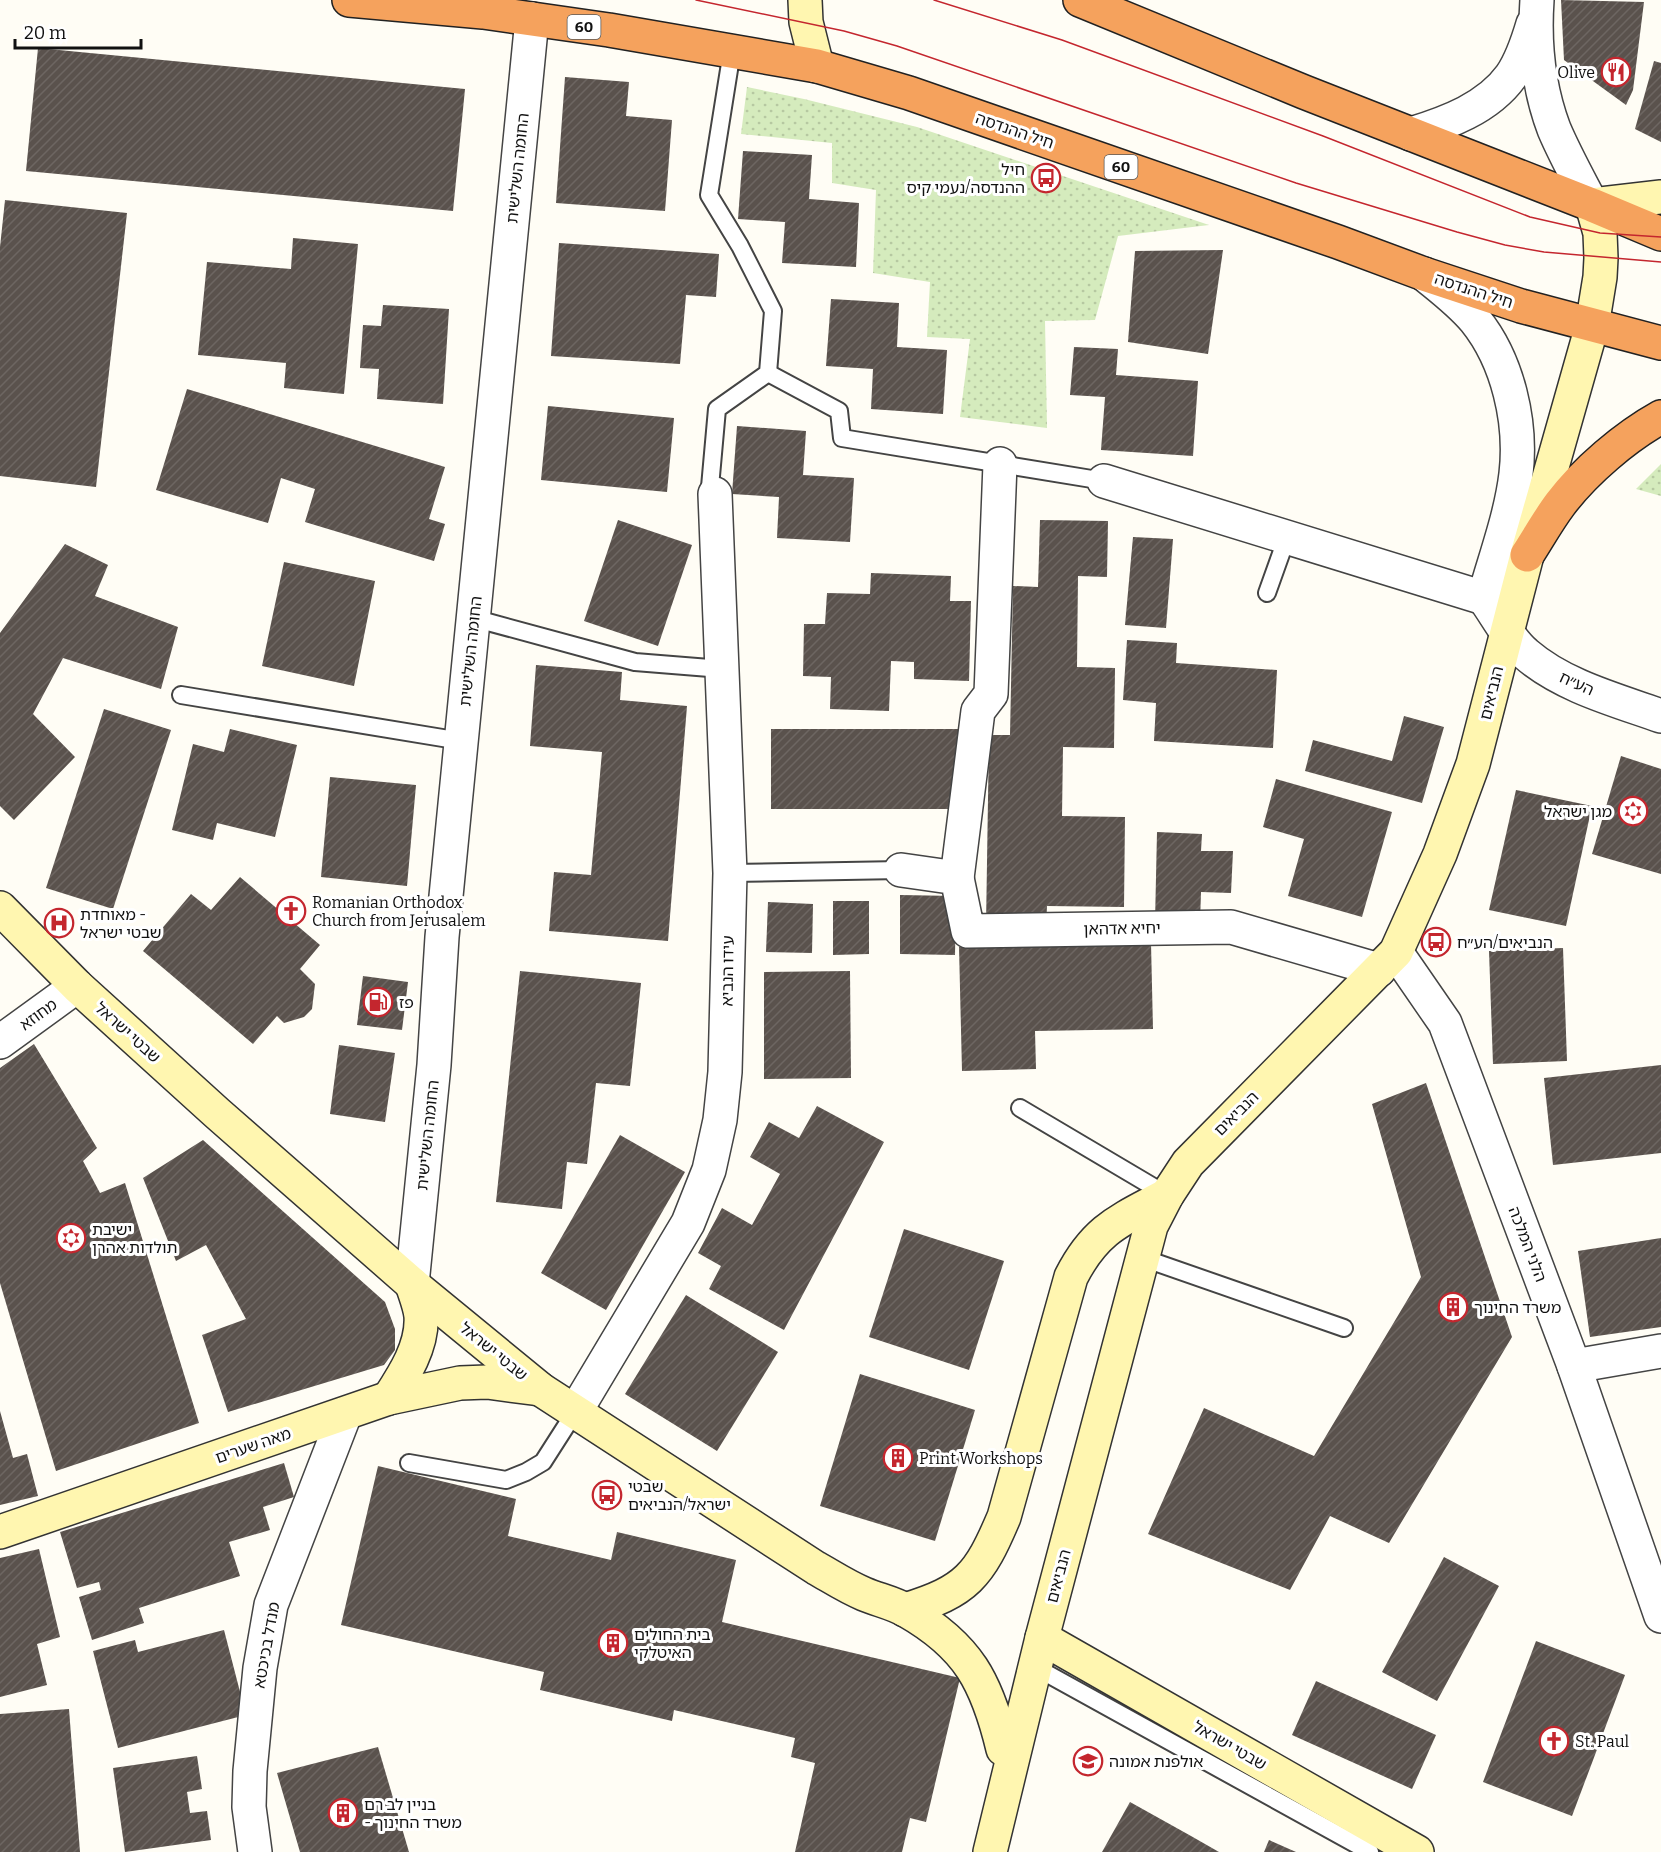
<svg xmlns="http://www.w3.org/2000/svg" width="1661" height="1852" viewBox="0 0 1661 1852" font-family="Bitter,'Noto Sans Hebrew',serif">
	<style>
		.park { fill: url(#park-dots) }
		.building { fill: url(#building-hatch) }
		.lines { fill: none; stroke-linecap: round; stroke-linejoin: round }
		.lane-casing { stroke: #444; stroke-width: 20 }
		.street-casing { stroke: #444; stroke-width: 36 }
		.secondary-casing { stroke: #333; stroke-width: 36 }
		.highway-casing { stroke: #222; stroke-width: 36 }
		.lane { stroke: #fff; stroke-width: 16 }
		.street { stroke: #fff; stroke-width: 33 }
		.secondary { stroke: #fff6b0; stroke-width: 33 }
		.highway { stroke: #f5a25d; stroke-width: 33 }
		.tram { stroke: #c4262e; stroke-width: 1.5 }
		.labels { text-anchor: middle; stroke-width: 6; stroke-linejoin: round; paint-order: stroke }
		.shield { fill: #fff; stroke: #585858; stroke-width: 1.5 }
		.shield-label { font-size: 15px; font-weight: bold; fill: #111 }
		.poi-label { font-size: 16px; fill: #111; stroke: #fff; text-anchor: start }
		.street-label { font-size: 16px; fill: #111; stroke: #fff }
	</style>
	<defs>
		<pattern id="park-dots" width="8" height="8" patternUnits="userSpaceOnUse" patternTransform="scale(1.5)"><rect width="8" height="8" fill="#d5ebbd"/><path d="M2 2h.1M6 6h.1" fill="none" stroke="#b6c8a1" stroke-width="1.8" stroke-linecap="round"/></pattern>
		<pattern id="building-hatch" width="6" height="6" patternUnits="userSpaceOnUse" patternTransform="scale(1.5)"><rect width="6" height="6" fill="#5a524d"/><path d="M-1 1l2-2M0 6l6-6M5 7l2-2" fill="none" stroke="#6d6662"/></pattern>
	</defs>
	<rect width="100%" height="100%" fill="#fffdf5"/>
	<!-- park -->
	<g class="park">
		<polygon points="747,87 804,99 917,127 1209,225 1118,236 1095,320 1045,321 1047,428 960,417 970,339 927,337 930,282 873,273 876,190 832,183 832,143 741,134"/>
		<polygon points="1661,464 1661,496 1636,489"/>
	</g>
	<!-- building -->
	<g class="building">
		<polygon points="1561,0 1644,2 1633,90 1626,105 1564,60"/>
		<polygon points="38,48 465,89 453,211 26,171"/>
		<polygon points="1654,61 1661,63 1661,142 1635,129"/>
		<polygon points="565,77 629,82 626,116 672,120 665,211 556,203"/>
		<polygon points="743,151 812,155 809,199 859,203 856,267 782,263 785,222 738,219"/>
		<polygon points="5,200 127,213 96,487 0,476 0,247"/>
		<polygon points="293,238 358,244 344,394 284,388 286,363 198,355 207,262 291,269"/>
		<polygon points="559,243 719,254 716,297 686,295 680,364 551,356"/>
		<polygon points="1223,250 1208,354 1128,342 1135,251"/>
		<polygon points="831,299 899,303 897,347 947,350 943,414 871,409 873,369 826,366"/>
		<polygon points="383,305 449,309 443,404 377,399 379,369 360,368 363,325 381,326"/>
		<polygon points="1074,347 1118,349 1116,375 1198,381 1193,456 1101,450 1105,397 1070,395"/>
		<polygon points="187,389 445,467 429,519 445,524 434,561 305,522 315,489 281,478 268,523 156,490"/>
		<polygon points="548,406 674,418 667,492 541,480"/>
		<polygon points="737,426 806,431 803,475 854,478 850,542 777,538 779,497 732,494"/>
		<polygon points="618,520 692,545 658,646 584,621"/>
		<polygon points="1040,520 1108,521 1107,577 1078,576 1077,667 1115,668 1114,748 1063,747 1062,816 1125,817 1124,907 1047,906 1046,927 986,926 989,735 1010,735 1013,586 1038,587"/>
		<polygon points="1133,537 1173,539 1166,628 1125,625"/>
		<polygon points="65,544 108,565 95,596 178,627 161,689 63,658 33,714 75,757 14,820 0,806 0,633"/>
		<polygon points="284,562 375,581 354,686 262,666"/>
		<polygon points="871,573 951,576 950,601 971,601 969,681 914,679 914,662 891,661 889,711 830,709 831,677 803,676 804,624 825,624 827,593 870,594"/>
		<polygon points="1127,640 1177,643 1176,663 1277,670 1273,748 1154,741 1156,703 1123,700"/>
		<polygon points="536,665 622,672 620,700 687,706 668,941 549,931 554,872 591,875 602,752 530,746"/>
		<polygon points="104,709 171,730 113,909 46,888"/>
		<polygon points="1404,716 1444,727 1422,803 1305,771 1313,740 1392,761"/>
		<polygon points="230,729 297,745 275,837 217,823 213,840 172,830 193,744 224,752"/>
		<rect x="771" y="729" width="192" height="80"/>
		<polygon points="1621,756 1661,769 1661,874 1592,854"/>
		<polygon points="330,777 416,785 407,886 321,877"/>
		<polygon points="1276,779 1392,812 1362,917 1288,896 1304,839 1263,827"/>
		<polygon points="1516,790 1592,806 1566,926 1489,910"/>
		<polygon points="1157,832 1202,834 1201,851 1233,851 1231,893 1201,892 1200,923 1155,922"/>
		<polygon points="240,877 320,945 300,969 315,984 312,1009 304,1017 284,1023 277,1016 253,1044 143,951 191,894 211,910"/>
		<polygon points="900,895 956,896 955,955 900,954"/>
		<polygon points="833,901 869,901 869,954 833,955"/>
		<polygon points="768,902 813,904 812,953 766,952"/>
		<polygon points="1151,943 1153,1029 1035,1031 1036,1069 962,1071 959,947"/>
		<polygon points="1563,948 1567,1061 1493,1064 1489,951"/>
		<polygon points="520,971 641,983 630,1086 596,1083 587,1164 567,1162 562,1209 496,1202"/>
		<polygon points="850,971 851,1078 764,1079 764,972"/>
		<polygon points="363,976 408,982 402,1030 357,1025"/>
		<polygon points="34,1044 97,1148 83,1161 100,1193 125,1183 199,1423 56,1471 0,1283 0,1068"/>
		<polygon points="339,1045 395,1053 385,1122 330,1114"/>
		<polygon points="1661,1065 1661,1153 1553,1165 1544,1078"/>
		<polygon points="1426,1083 1512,1337 1389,1543 1330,1516 1290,1590 1148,1534 1204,1408 1314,1456 1421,1277 1372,1104"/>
		<polygon points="817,1106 884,1142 784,1330 709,1289 721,1266 698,1253 722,1208 752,1225 780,1174 750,1157 769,1122 799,1138"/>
		<polygon points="620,1135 685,1172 606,1310 541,1273"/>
		<polygon points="203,1140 385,1302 395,1329 395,1350 384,1365 228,1412 202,1335 246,1319 206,1245 176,1261 143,1178"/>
		<polygon points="904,1229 1004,1261 969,1370 869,1337"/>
		<polygon points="1661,1238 1661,1327 1590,1337 1578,1251"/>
		<polygon points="686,1295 778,1352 717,1451 625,1394"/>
		<polygon points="860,1374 975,1410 935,1541 820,1506"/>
		<polygon points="0,1411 13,1458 27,1454 38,1496 0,1505"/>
		<polygon points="284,1463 294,1497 263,1507 270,1530 229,1542 240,1576 139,1608 144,1623 92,1640 79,1597 101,1590 99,1582 77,1588 60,1532"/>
		<polygon points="378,1466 516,1499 508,1536 611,1560 617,1532 736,1560 722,1622 960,1678 926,1822 910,1818 902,1852 795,1852 815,1763 791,1757 795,1738 674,1710 672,1721 540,1690 544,1672 341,1625"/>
		<polygon points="39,1549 60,1637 37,1644 47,1685 0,1697 0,1558"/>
		<polygon points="1444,1557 1499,1586 1437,1701 1382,1672"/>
		<polygon points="224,1630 246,1715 118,1748 93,1651 135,1640 138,1652"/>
		<polygon points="1536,1641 1625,1675 1572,1816 1483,1782"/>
		<polygon points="1316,1681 1436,1735 1412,1789 1292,1735"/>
		<polygon points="69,1709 80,1852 0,1852 0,1714"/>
		<polygon points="378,1747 409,1852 300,1852 277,1773"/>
		<polygon points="197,1756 202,1789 187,1792 190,1813 207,1811 211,1840 125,1852 113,1768"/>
		<polygon points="1130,1802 1191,1836 1219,1852 1102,1852"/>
		<polygon points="1269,1840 1296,1852 1264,1852"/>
	</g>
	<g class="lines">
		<!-- lane casing -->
		<g class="lane-casing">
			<g id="lane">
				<polyline points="768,373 839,411 842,438 1104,481"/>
				<polyline points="715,494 710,487 717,409 768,373 773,311 740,246 709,195 732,51"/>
				<polyline points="1267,593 1287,537"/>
				<polyline points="473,618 635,662 722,669"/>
				<polyline points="181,695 461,741"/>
				<polyline points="730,873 901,870"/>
				<polyline points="1020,1108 1167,1195"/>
				<polyline points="1143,1258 1344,1328"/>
				<polyline points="409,1463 506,1480 526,1472 543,1462 575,1412"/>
				<polyline points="1035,1667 1370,1852"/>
			</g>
		</g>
		<!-- street casing -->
		<g class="street-casing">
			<g id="street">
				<path d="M1537,0C1534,43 1539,89 1554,129C1565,155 1579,180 1592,205"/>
				<path d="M1411,134C1447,123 1488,108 1511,76C1522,60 1528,41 1533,24"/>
				<path d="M1424,274C1441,288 1460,302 1475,320C1508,361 1522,422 1516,474C1511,516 1495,558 1484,598C1497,616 1509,640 1526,654C1563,686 1616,700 1661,716"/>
				<polyline points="1104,481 1484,598"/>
				<polyline points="901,870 957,878 968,931 1231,927 1379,970"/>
				<polyline points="957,878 978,711 991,694 1000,464"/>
				<polyline points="1396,952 1445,1023 1574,1366 1661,1616"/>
				<polyline points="0,1042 77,986"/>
				<polyline points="412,1284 434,1065 442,937 532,19"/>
				<polyline points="1574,1366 1661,1351"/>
				<polyline points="575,1412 688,1223 709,1170 720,1120 725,1072 730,873 715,494"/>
				<polyline points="255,1852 249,1807 250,1771 260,1668 271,1605 345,1414"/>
			</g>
		</g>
		<!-- secondary casing -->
		<g class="secondary-casing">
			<g id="secondary">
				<polyline points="805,0 806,22 817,66"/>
				<path d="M0,908L77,986L217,1113L412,1284L540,1389L816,1568C832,1577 847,1587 864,1594C878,1600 894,1603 907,1611C968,1646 987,1682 1003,1749"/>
				<path d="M389,1398C404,1375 423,1346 421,1316C420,1306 415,1294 412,1284"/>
				<polyline points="0,1532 389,1398 460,1383 487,1382 540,1389"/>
				<path d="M905,1610C967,1591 979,1576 1004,1517L1071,1277C1096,1228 1121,1220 1167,1195"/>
				<polyline points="1042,1638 1417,1852"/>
				<polyline points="990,1852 1042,1638 1151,1226 1167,1195 1188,1163 1396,952 1440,854 1473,764 1527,555 1592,326 1600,277 1601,258 1600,233 1592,205 1661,197"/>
			</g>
		</g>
		<!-- highway casing -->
		<g class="highway-casing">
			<g id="highway">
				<polyline points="349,0 483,12 609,30 817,66 909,93 1338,242 1424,274 1521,306 1661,343"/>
				<polyline points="1080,0 1304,92 1592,205 1661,234"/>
				<path d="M1527,555C1538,538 1548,520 1560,504C1585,471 1625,437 1661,417"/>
			</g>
		</g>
		<!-- lane -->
		<use href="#lane" class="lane"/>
		<!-- street -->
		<use href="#street" class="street"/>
		<!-- secondary -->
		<use href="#secondary" class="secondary"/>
		<!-- highway -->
		<use href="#highway" class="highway"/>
		<!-- tram -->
		<g class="tram">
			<polyline points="696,0 844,31 897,46 1296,183 1457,232 1505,245 1544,252 1661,262"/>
			<polyline points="934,0 1062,40 1323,136 1530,217 1600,233 1661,237"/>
		</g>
	</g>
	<!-- icons -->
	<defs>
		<g id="restaurant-ring" transform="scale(1.5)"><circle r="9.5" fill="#fff" stroke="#c4262e" stroke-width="1.5"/><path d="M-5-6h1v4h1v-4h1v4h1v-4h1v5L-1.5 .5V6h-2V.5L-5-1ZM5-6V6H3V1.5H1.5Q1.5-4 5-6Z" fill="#c4262e"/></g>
		<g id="bus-ring" transform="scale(1.5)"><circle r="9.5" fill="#fff" stroke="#c4262e" stroke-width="1.5"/><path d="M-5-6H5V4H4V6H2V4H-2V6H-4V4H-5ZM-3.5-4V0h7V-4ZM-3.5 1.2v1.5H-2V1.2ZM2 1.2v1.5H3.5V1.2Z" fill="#c4262e"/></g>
		<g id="synagogue-ring" transform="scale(1.5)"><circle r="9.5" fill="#fff" stroke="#c4262e" stroke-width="1.5"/><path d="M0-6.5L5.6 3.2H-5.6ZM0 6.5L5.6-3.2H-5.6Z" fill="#c4262e"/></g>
		<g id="church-ring" transform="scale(1.5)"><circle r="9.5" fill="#fff" stroke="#c4262e" stroke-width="1.5"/><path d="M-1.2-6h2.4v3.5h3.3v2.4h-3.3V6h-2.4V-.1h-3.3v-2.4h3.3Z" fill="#c4262e"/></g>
		<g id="hospital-ring" transform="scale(1.5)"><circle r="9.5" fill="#fff" stroke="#c4262e" stroke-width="1.5"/><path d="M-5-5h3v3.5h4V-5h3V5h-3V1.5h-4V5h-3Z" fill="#c4262e"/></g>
		<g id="fuel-ring" transform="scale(1.5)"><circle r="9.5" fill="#fff" stroke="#c4262e" stroke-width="1.5"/><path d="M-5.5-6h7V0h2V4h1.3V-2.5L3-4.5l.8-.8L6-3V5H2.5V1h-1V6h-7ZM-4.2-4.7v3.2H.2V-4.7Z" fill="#c4262e"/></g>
		<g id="building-ring" transform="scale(1.5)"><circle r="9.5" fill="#fff" stroke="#c4262e" stroke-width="1.5"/><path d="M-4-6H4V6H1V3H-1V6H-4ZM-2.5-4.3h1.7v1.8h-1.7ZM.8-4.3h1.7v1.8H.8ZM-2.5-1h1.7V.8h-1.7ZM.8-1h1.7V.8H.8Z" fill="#c4262e"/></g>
		<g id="school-ring" transform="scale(1.5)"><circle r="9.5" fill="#fff" stroke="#c4262e" stroke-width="1.5"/><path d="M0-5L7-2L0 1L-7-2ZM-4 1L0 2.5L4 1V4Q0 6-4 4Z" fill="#c4262e"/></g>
	</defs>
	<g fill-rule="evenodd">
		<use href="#restaurant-ring" x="1616" y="72"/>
		<use href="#bus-ring" x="1046" y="178"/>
		<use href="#synagogue-ring" x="1633" y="811"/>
		<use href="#church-ring" x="291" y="911"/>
		<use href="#hospital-ring" x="59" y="923"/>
		<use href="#bus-ring" x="1436" y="942"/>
		<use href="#fuel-ring" x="378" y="1002"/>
		<use href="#synagogue-ring" x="71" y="1238"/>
		<use href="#building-ring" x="1453" y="1307"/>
		<use href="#building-ring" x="898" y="1458"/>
		<use href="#bus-ring" x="607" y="1495"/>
		<use href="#building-ring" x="613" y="1643"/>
		<use href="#church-ring" x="1554" y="1741"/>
		<use href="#school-ring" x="1088" y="1761"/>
		<use href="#building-ring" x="343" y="1813"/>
	</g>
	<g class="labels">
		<!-- shield labels -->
		<g class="shield">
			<rect x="567.5" y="15" width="33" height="24" rx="4.5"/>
			<rect x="1104.5" y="155" width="33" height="24" rx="4.5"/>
		</g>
		<g class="shield-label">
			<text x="584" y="32">60</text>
			<text x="1121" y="172">60</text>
		</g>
		<!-- poi labels -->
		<g class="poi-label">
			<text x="1595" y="78" text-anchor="end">Olive</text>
			<text x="1025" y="175" text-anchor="end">חיל<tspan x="1025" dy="18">ההנדסה/נעמי קיס</tspan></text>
			<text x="1612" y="817" text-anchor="end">מגן ישראל</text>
			<text x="312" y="908">Romanian Orthodox<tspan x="312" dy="18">Church from Jerusalem</tspan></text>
			<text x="80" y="920">מאוחדת -<tspan x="80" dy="18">שבטי ישראל</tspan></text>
			<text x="1457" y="948">הנביאים/הע״ח</text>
			<text x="399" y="1008">פז</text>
			<text x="92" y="1235">ישיבת<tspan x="92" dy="18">תולדות אהרן</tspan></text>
			<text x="1474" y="1313">משרד החינוך</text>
			<text x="919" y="1464">Print Workshops</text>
			<text x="628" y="1492">שבטי<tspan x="628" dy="18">ישראל/הנביאים</tspan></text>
			<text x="634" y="1640">בית החולים<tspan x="634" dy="18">האיטלקי</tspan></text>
			<text x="1575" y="1747">St. Paul</text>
			<text x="1109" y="1767">אולפנת אמונה</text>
			<text x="364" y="1810">בניין לב רם<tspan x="364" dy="18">- משרד החינוך</tspan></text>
		</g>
		<!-- street labels -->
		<g class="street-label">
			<text transform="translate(1015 130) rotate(19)" y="6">חיל ההנדסה</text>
			<text transform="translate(517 168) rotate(-84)" y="6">החומה השלישית</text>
			<text transform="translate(1474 290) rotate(18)" y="6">חיל ההנדסה</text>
			<text transform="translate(470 651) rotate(-84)" y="6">החומה השלישית</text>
			<text transform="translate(1577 683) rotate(24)" y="6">הע״ח</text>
			<text transform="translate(1491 693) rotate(-76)" y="6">הנביאים</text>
			<text transform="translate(1122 928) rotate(-1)" y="6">יחיא אדהאן</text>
			<text transform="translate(727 971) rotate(-89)" y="6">עידו הנביא</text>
			<text transform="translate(38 1014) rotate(-36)" y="6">מחוזא</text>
			<text transform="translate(128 1032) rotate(42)" y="6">שבטי ישראל</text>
			<text transform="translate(1236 1113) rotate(-45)" y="6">הנביאים</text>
			<text transform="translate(427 1135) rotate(-84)" y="6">החומה השלישית</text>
			<text transform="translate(1528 1244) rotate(69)" y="6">הלני המלכה</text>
			<text transform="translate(494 1351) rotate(39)" y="6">שבטי ישראל</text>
			<text transform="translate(253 1445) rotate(-19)" y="6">מאה שערים</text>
			<text transform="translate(1058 1576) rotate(-75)" y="6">הנביאים</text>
			<text transform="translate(266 1645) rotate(-80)" y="6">מנדל בכיכטא</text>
			<text transform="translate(1230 1745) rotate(30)" y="6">שבטי ישראל</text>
		</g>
	</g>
	<!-- scale -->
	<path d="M15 39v9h126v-9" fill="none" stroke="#111111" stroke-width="3"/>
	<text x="24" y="39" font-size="18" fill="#111111" stroke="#ffffff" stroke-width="4.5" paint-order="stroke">20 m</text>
</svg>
